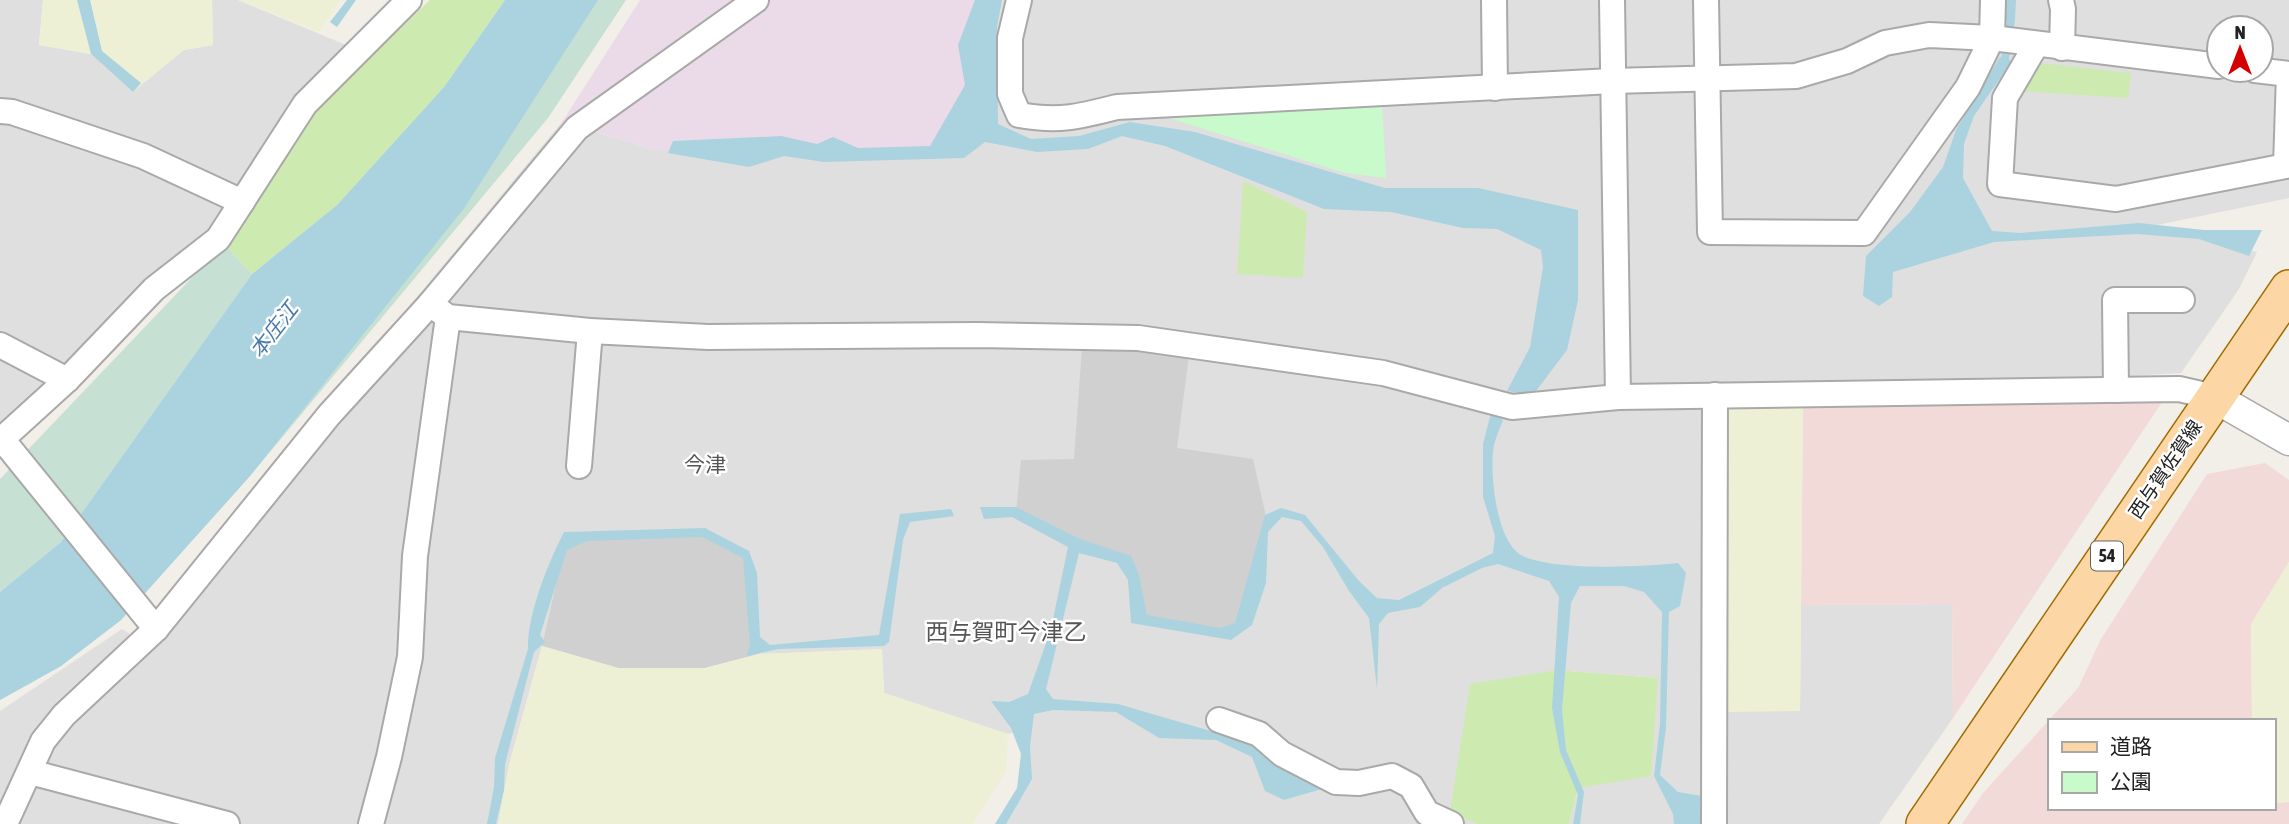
<svg xmlns="http://www.w3.org/2000/svg" width="2289" height="824" viewBox="0 0 2289 824" font-family="'Asap Condensed','Noto Sans JP',sans-serif">
	<style>
		.residential { fill: #e0dfdf; fill-rule: evenodd }
		.commercial { fill: #f2dad9 }
		.industrial { fill: #ebdbe8 }
		.religious { fill: #d0d0d0 }
		.farmland { fill: #eef0d5 }
		.grass { fill: #cdebb0 }
		.wetland { fill: #c6e0d4 }
		.park { fill: #c8facc }
		.water { fill: #aad3df }
		.lines { fill: none; stroke-linecap: round; stroke-linejoin: round }
		.stream { stroke: #aad3df; stroke-width: 8 }
		.minor-casing { stroke: #a9a9a9; stroke-width: 28 }
		.tertiary-casing { stroke: #a9a9a9; stroke-width: 33 }
		.primary-casing { stroke: #a06b00; stroke-width: 40 }
		.minor { stroke: #fff; stroke-width: 24 }
		.tertiary { stroke: #fff; stroke-width: 30 }
		.primary { stroke: #fcd6a4; stroke-width: 37 }
		.labels { text-anchor: middle; stroke-width: 5; stroke-linejoin: round; paint-order: stroke }
		.shield { fill: #fff; stroke: #646464; stroke-width: 2 }
		.shield-label { font-size: 18px; font-weight: bold; fill: #222 }
		.street-label { font-size: 19px; fill: #222; stroke: #fff }
		.water-label { font-size: 21px; font-style: italic; fill: #4a7aab; stroke: #fff }
		.neighbourhood-label { font-size: 21px; fill: #555; stroke: #fff }
		.quarter-label { font-size: 23px; fill: #555; stroke: #fff }
	</style>
	<rect width="100%" height="100%" fill="#f2efe9"/>
	<!-- residential -->
	<g class="residential">
		<polygon points="0,0 43,0 39,45 91,54 132,91 184,50 213,45 212,0 238,0 351,47 211,232 0,435"/>
		<path d="M994,0H2289V198L2147,227L2257,252L2239,289L2181,373L2038,381L1719,385L1800,711L1801,605L1952,604L1953,718L1879,824H1569L1578,788L1658,678L1557,670L1450,812L1477,824H1005L1029,781L1024,729L1008,734L884,693L882,649L759,654L748,555L566,539L542,646L509,765L498,824H0V711L122,629L138,639L329,403L562,122L655,150ZM2219,28H2261V70H2219Z"/>
	</g>
	<!-- commercial -->
	<g class="commercial">
		<polygon points="2164,399 1953,718 1952,604 1801,605 1803,405"/>
		<polygon points="2265,463 2289,480 2289,562 2251,624 2252,721 2049,721 2049,808 2273,808 2273,803 2289,802 2289,824 1962,824 1983,793 2078,688 2101,639 2207,474"/>
	</g>
	<!-- industrial -->
	<polygon class="industrial" points="640,0 994,0 973,133 938,151 655,150 562,122"/>
	<!-- religious -->
	<g class="religious">
		<polygon points="1082,347 1144,349 1189,355 1177,448 1253,459 1268,525 1241,626 1222,634 1140,619 1124,561 1016,513 1021,460 1074,459"/>
		<polygon points="704,531 748,555 759,654 705,668 618,668 542,646 566,539"/>
	</g>
	<!-- farmland -->
	<g class="farmland">
		<polygon points="43,0 212,0 213,45 184,50 133,92 91,54 39,45"/>
		<polygon points="238,0 341,0 319,32"/>
		<polygon points="1803,405 1800,711 1724,712 1720,406"/>
		<polygon points="2289,562 2289,802 2273,803 2273,721 2252,721 2251,624"/>
		<polygon points="542,646 618,668 705,668 759,654 882,649 884,693 1008,734 1006,771 973,824 498,824 509,765"/>
	</g>
	<!-- grass -->
	<g class="grass">
		<polygon points="430,0 505,0 444,87 337,205 252,274 224,244 315,108"/>
		<polygon points="2041,63 2131,73 2128,98 2018,91"/>
		<polygon points="1243,181 1307,212 1303,278 1237,274"/>
		<polygon points="1557,670 1658,678 1651,776 1578,788 1569,824 1477,824 1450,812 1470,684"/>
	</g>
	<!-- wetland -->
	<g class="wetland">
		<polygon points="582,0 626,0 548,118 250,476 121,620 61,666 0,700"/>
		<polygon points="224,244 252,274 61,542 0,592 0,479"/>
	</g>
	<!-- park -->
	<polygon class="park" points="1382,105 1386,178 1345,173 1153,113"/>
	<!-- water -->
	<g class="water">
		<polygon points="77,0 90,0 102,51 141,83 133,92 91,54"/>
		<polygon points="347,0 356,0 337,27 330,22"/>
		<polygon points="505,0 598,0 465,207 250,476 121,620 61,666 0,700 0,592 61,542 252,274 337,205 444,87"/>
		<polygon points="975,0 1002,0 997,27 998,124 1031,139 1079,136 1130,122 1195,132 1385,188 1478,188 1578,210 1578,300 1567,350 1533,395 1507,391 1530,347 1543,267 1541,250 1497,229 1463,228 1391,212 1324,209 1165,146 1122,136 1088,149 1037,152 985,142 964,158 824,162 784,156 749,167 668,153 673,141 781,136 817,144 833,137 858,148 930,146 965,85 958,45"/>
		<polygon points="2004,0 2016,0 2015,20 2006,21"/>
		<polygon points="2000,57 2012,61 1974,116 1964,144 1963,178 1992,231 2020,233 2139,223 2204,230 2262,230 2249,256 2199,239 2137,234 1994,242 1893,272 1892,297 1879,306 1863,296 1866,256 1910,212 1943,167 1956,130"/>
		<path d="M1491,413L1503,420C1500,428 1496,437 1494,445C1489,471 1496,544 1523,556C1556,571 1641,567 1678,563L1686,573L1680,606L1669,612L1666,727L1660,775L1678,792L1702,796L1703,824H1674L1673,814L1654,776L1660,724L1662,612L1644,592L1624,586H1580L1571,603L1562,710L1566,750L1584,792L1580,824H1573L1578,795L1560,752L1552,708L1559,597L1549,581L1498,564L1482,568L1442,588L1420,607L1388,613L1379,624L1377,689L1369,618L1349,591L1323,547L1301,521L1282,517L1268,532L1266,583L1252,625L1231,640L1131,623L1128,580L1117,563L1079,553L1046,689L1053,699L1118,704L1214,732L1257,748L1322,789L1284,800L1265,791L1252,757L1216,740L1159,738L1116,712L1053,710L1034,714L1030,746L1032,779L1006,824H995L1017,788L1021,754L1011,728L991,701L1009,702L1028,694L1051,629L1068,547L1012,517L984,519L980,507H1016L1080,539L1131,556L1139,575L1147,615L1220,628L1235,623L1265,515L1281,508L1305,515L1359,581L1377,598L1399,600L1493,553L1495,536L1483,497V444Z"/>
		<path d="M951,509L954,516L910,522L903,540L889,642L884,646L778,649L746,656L750,646L743,558L702,537L587,541L567,550L540,635L545,642L534,652L505,764L504,790L496,824H487L494,787L495,758L528,649C527,615 548,563 564,532L705,528L749,551L757,573L760,637L770,645L879,635L900,514Z"/>
	</g>
	<g class="lines">
		<!-- stream -->
		<polyline class="stream" points="2005,59 2011,20"/>
		<!-- minor casing -->
		<g class="minor-casing">
			<g id="minor">
				<path d="M1019,0L1010,38V94L1019,115C1059,122 1078,117 1117,107L1612,81L1796,76L1847,61L1885,43L1929,35L1992,38L2219,66"/>
				<polyline points="1494,0 1495,88"/>
				<polyline points="1612,0 1618,397"/>
				<polyline points="1706,0 1710,232 1864,233 1968,87 1992,38 1993,0"/>
				<polyline points="2061,0 2063,9 2062,48"/>
				<polyline points="2036,45 2005,98 2000,184 2116,199 2286,166 2289,74"/>
				<polyline points="2255,70 2289,74"/>
				<polyline points="0,111 12,112 143,156 242,202"/>
				<polyline points="430,304 448,317 590,331 708,337 977,335 1138,338 1383,373 1512,407 1618,397 2179,389 2214,397"/>
				<polyline points="0,345 67,380"/>
				<polyline points="2116,390 2115,300 2182,300"/>
				<polyline points="2,439 156,629"/>
				<polyline points="0,441 67,380 154,289 218,239 305,104 409,0"/>
				<polyline points="579,466 590,331"/>
				<polyline points="1219,720 1259,734 1282,754 1336,782 1359,783 1392,776 1411,786 1427,813 1451,824"/>
				<polyline points="30,772 227,824"/>
				<polyline points="5,824 43,741 64,715 156,629 329,415 430,304 577,128 756,0"/>
				<polyline points="371,824 389,757 410,657 415,556 448,317"/>
				<polyline points="1714,824 1715,395"/>
			</g>
		</g>
		<!-- tertiary casing -->
		<g class="tertiary-casing">
			<polyline id="tertiary" points="2214,397 2289,440"/>
		</g>
		<!-- primary casing -->
		<g class="primary-casing">
			<polyline id="primary" points="1925,824 2289,289"/>
		</g>
		<!-- minor -->
		<use href="#minor" class="minor"/>
		<!-- tertiary -->
		<use href="#tertiary" class="tertiary"/>
		<!-- primary -->
		<use href="#primary" class="primary"/>
	</g>
	<g class="labels">
		<!-- shield labels -->
		<rect class="shield" x="2091" y="541.5" width="32" height="29" rx="5"/>
		<g class="shield-label">
			<text x="2107" y="562">54</text>
		</g>
		<!-- street labels -->
		<g class="street-label">
			<text transform="translate(2165 469) rotate(-56)" y="7">西与賀佐賀線</text>
		</g>
		<!-- water labels -->
		<g class="water-label">
			<text transform="translate(274 330) rotate(-52)" y="7">本庄江</text>
		</g>
		<!-- neighbourhood labels -->
		<g class="neighbourhood-label">
			<text x="705" y="472">今津</text>
		</g>
		<!-- quarter labels -->
		<g class="quarter-label">
			<text x="1006" y="640">西与賀町今津乙</text>
		</g>
	</g>
	<!-- legend -->
	<rect x="2048" y="719" width="228" height="91" fill="#ffffff" stroke="#a7a7a7" stroke-width="2"/>
	<rect x="2062" y="742" width="35" height="10" fill="#fcd6a4" stroke="#a7a7a7" stroke-width="2"/>
	<text x="2110" y="754" font-size="21" fill="#222222">道路</text>
	<rect x="2062" y="772" width="35" height="21" fill="#c8facc" stroke="#a7a7a7" stroke-width="2"/>
	<text x="2110" y="789" font-size="21" fill="#222222">公園</text>
	<!-- north arrow -->
	<g transform="translate(2240 49)"><circle r="33" fill="#ffffff" stroke="#a7a7a7" stroke-width="2"/>
	<path d="M0-5L12 26L0 18L-12 26Z" fill="#d40000"/>
	<text y="-10" font-size="19" font-weight="bold" text-anchor="middle" fill="#222222">N</text>
	</g>
</svg>
